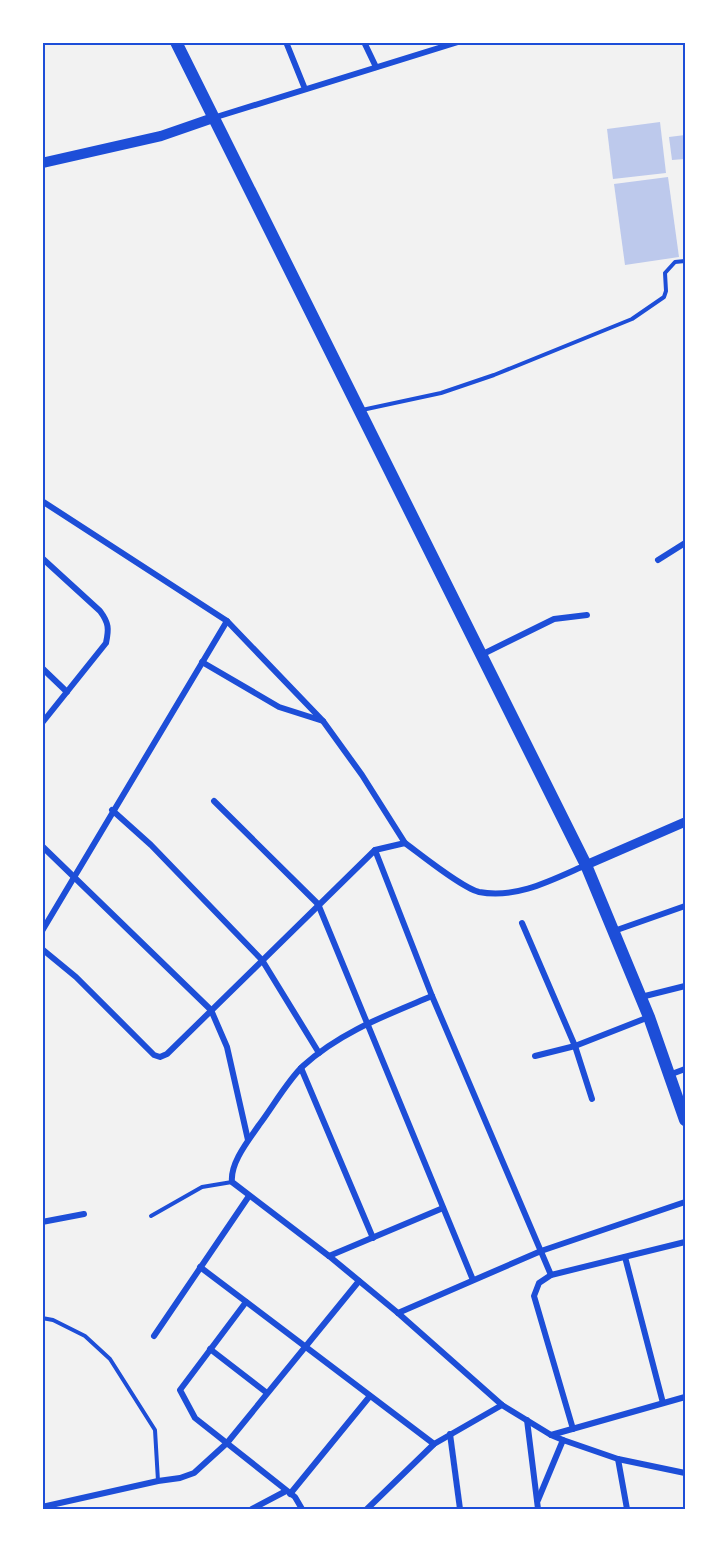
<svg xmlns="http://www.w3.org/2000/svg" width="727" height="1551" viewBox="0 0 727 1551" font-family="'DM Sans',sans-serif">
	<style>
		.building { fill: #bdc9ec }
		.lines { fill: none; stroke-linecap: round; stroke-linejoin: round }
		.service { stroke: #1d4ed8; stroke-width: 4 }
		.minor { stroke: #1d4ed8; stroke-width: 6 }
		.tertiary { stroke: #1d4ed8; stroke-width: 9 }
		.secondary { stroke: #1d4ed8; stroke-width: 10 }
		.primary { stroke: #1d4ed8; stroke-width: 12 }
		.neatline { fill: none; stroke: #1d4ed8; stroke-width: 2 }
	</style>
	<rect width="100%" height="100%" fill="#f2f2f2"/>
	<!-- building -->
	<g class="building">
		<polygon points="660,122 666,173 613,179 607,129"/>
		<polygon points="685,135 685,159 672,160 669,137"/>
		<polygon points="668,177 679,257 625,265 614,184"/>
	</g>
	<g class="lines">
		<!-- service -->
		<g class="service">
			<polyline points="362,410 441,393 494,375 632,319 664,297 666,291 665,273 675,262 685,261"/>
			<polyline points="151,1216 202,1187 232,1182"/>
			<polyline points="42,1318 53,1320 85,1336 110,1359 155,1430 158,1481"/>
		</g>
		<!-- minor -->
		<g class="minor">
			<polyline points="286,42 305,89"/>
			<polyline points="364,42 376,67"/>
			<polyline points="213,118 458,42"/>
			<polyline points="42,501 227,621 323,721 362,775 405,843"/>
			<path d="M42,558L100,611C109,623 109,629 106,643L42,723"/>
			<polyline points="658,560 685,543"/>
			<polyline points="481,655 554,619 587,615"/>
			<polyline points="202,662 279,707 323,721"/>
			<polyline points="42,668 67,692"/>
			<polyline points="214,801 318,904 473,1280"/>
			<polyline points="112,810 151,845 262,960 319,1053"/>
			<polyline points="42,846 211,1010 227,1047 248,1140"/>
			<polyline points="375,850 432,996 551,1275"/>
			<polyline points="522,923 575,1046 592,1099"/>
			<polyline points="42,931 227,621"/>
			<polyline points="614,931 685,906"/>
			<path d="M42,949L76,977L154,1055L160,1057L167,1054L375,850L405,843C420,854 462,888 479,892C517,899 552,880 586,865"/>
			<path d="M432,996C387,1015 340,1032 303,1066C288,1080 272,1108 259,1125C248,1141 230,1163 232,1182L329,1256L398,1313L502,1405L551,1435L563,1440L618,1459L685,1473"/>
			<polyline points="641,997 685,986"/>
			<polyline points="535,1056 575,1046 649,1017"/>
			<polyline points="301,1068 373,1238"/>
			<polyline points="669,1075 685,1069"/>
			<polyline points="42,1222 84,1214"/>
			<polyline points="329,1256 443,1208"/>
			<polyline points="625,1257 663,1403"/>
			<polyline points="200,1267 434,1444"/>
			<polyline points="246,1302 180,1390 195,1418 295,1497 302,1509"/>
			<polyline points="398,1313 541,1251 685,1202"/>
			<polyline points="154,1336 249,1196"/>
			<polyline points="210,1349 267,1393"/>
			<polyline points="527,1420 538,1509"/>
			<polyline points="573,1429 534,1296 539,1283 551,1275 685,1242"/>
			<polyline points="450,1434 460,1509"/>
			<polyline points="551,1435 685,1397"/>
			<polyline points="618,1459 627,1509"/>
			<polyline points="290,1494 370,1396"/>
			<polyline points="538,1500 563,1440"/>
			<polyline points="42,1507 158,1481 180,1478 194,1473 227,1443 359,1281"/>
			<polyline points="252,1509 286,1491"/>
			<polyline points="367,1509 434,1444 502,1405"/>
		</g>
		<!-- tertiary -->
		<polyline class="tertiary" points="586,865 685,822"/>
		<!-- secondary -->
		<polyline class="secondary" points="42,163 161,136 213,118"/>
		<!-- primary -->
		<polyline class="primary" points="176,42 586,865 649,1017 685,1120"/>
	</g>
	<!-- border -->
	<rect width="727" height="1551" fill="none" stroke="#ffffff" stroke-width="87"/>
	<rect x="44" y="44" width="640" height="1464" class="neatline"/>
</svg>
